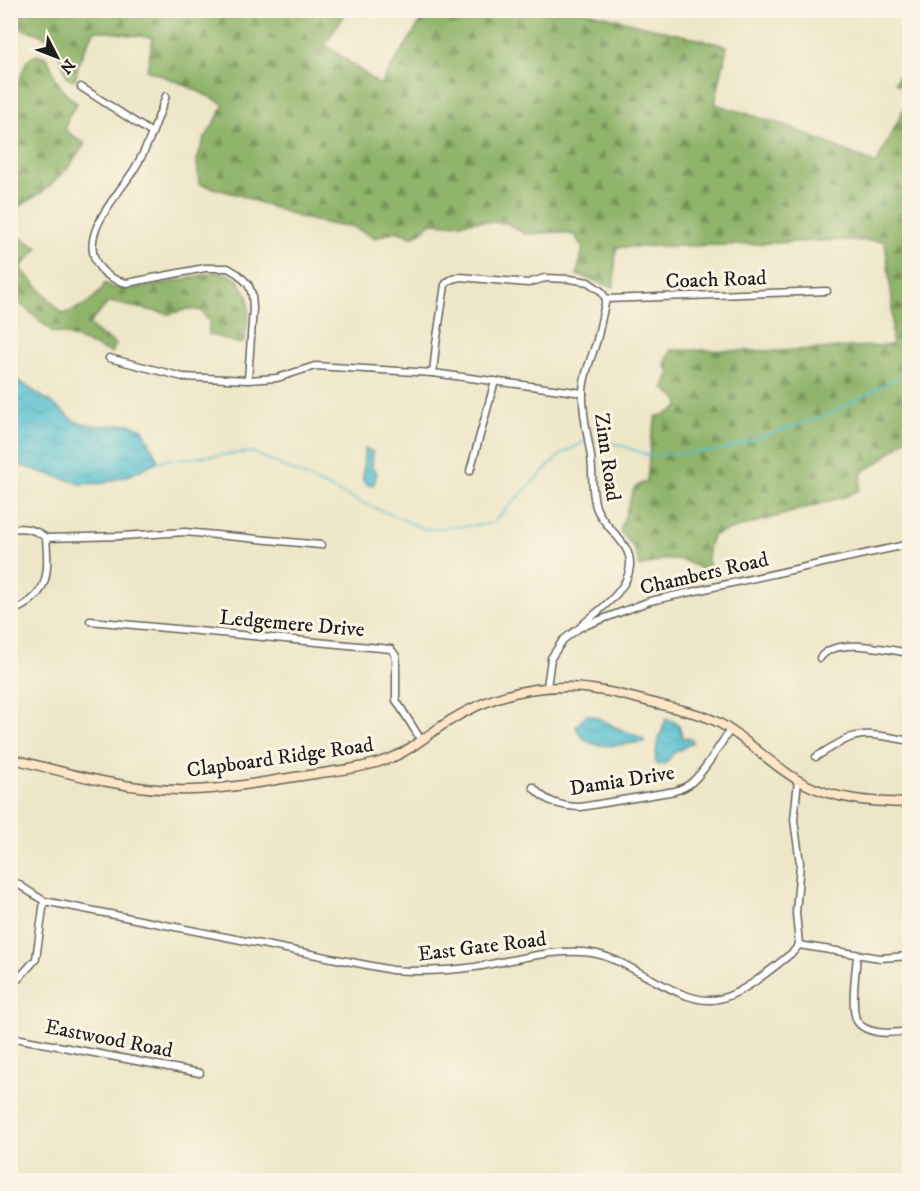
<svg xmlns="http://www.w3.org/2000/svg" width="920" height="1191" viewBox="0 0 920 1191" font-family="'IM FELL DW Pica',serif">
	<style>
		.forest { fill: url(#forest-firs); stroke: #566843; stroke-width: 1.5 }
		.water { fill: url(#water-waves); stroke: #386e76; stroke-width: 1.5 }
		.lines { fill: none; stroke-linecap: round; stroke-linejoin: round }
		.stream { stroke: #55c0d0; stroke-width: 1.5 }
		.minor-casing { stroke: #656358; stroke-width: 9 }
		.secondary-casing { stroke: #656358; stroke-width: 11 }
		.minor { stroke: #fff; stroke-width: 6 }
		.secondary { stroke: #fde5c5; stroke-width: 8 }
		.labels { text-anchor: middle; stroke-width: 6; stroke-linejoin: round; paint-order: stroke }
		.street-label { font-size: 21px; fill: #1c1c1c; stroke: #fcf5e5 }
	</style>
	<defs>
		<pattern id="forest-firs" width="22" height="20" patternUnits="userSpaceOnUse" patternTransform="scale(1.5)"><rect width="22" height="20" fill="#8fb46a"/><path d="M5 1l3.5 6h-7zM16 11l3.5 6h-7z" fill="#749256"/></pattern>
		<pattern id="water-waves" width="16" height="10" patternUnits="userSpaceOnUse" patternTransform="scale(1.5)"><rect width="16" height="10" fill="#55c0d0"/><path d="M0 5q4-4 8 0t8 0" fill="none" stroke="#49a4b2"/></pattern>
	</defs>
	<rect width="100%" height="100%" fill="#fcf5e5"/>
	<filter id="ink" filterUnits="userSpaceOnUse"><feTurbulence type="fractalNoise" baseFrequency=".0167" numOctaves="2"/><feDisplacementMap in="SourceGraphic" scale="12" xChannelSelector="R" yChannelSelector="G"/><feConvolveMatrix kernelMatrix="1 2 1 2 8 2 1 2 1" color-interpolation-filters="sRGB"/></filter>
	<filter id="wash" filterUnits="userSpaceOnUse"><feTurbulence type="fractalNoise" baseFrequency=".008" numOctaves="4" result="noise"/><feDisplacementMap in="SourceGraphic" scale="24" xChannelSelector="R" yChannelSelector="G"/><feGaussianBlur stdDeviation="1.35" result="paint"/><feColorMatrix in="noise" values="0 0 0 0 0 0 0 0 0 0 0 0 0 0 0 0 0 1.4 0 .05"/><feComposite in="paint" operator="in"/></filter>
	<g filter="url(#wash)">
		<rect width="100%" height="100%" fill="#ede6c7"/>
		<!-- forest -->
		<g class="forest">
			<path d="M11,10L347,11L325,44L380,85L413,34L427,11H583L727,46L715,104L787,126L876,164L909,99V437L879,462L862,472L859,490L846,496L713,535C705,549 708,558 710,573L683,560L665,559L640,567L634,548L620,531L634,488L647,481L651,438L657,416L664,415L680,407L677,399L664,388L670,371L665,365L671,350L776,351L892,345V299L885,241L838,240L730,245L616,247L614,287L577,275L583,248L575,235L558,232L525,234L506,223L477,221L450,224L430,223C416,239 415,238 396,231L375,238L351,226L334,225L302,218L239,195L199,184L197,160L203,142L224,106L220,102L183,84L147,70L153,38L95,30C89,41 81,54 78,66C76,72 78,75 74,80L67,78C64,68 60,50 52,42C45,34 28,30 17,28L11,32Z"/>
			<polygon points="37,55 43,56 48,59 56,80 65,93 77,103 68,117 65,130 85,144 68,168 45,190 11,212 11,88 16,86 19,81 27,60"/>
			<polygon points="909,55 909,91 895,83"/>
			<path d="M11,232L38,248L20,268L63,314C80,308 97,300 105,283L113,288H132L153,286L216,272L228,274L239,281L248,296L249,311L244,342L240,344L209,334V322L202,311L189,309L169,314L109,302L89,324L98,334L116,344L112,353L65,334L53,332L11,296Z"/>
		</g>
		<!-- water -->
		<g class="water">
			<polygon points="11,376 55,405 74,421 95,426 130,424 143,429 158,461 130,475 104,483 81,484 22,466 11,475"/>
			<path d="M366,449L373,452L372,468L377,472L374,484C370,487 366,484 363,481L364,451Z"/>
			<path d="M586,715C597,715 607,723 617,728C626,732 635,734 644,740V742C621,744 587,755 576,727Z"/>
			<path d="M666,719C679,723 680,724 682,737L691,739L693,742C687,747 679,749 674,753C666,759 671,764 658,765L655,762L657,745Z"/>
		</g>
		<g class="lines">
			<!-- stream -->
			<g class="stream">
				<polyline points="593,440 596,440 620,445 650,456 721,450 828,415 893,380 910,368"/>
				<polyline points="157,461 252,452 349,497 425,529 491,524 560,455 584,442"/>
			</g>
		</g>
	</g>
	<g filter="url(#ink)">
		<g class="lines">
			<!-- minor casing -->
			<g class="minor-casing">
				<g id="minor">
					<polyline points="81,87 152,133"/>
					<path d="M166,96C157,120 149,145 135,168C119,195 75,236 100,268C107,277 116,281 127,283L205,268H228L238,274L248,284L252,294L253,308L248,380"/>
					<polyline points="606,299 827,291"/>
					<polyline points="109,358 183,377 248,380 277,378 315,366 433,373 583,393"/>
					<path d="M433,373L436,344L445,285C449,279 453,279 460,277L528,283L545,278L570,279L588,282L601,291L606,299"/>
					<polyline points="470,471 495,381"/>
					<path d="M10,529C25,527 35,529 46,538C49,575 49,597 10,612"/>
					<polyline points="46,538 122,536 185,532 321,545"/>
					<polyline points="90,621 391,649 396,656 396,700 421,740"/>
					<path d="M582,625C599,610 628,591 630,566C632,542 603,528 596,507C591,491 593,474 591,457C588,436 582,415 583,393C583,375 592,357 597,340C600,327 603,313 606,299"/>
					<path d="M820,658C836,636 887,650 910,653"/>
					<polyline points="547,687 551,658 563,640 579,628 650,601 910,544"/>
					<path d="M816,757C825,751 835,745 845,740C865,730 888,737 910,741"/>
					<polyline points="798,780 794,820 800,863 796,913 799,945"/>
					<path d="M533,787C545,802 562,807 581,807L675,791C681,789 687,787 692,782C706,770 719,746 730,730"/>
					<path d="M10,879L44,901L392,970C422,972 446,971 475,967C512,961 561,946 597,954C632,962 678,1002 711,1000C738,999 773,968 793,952L799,945"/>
					<polyline points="799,945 880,958 910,956"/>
					<path d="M857,955C856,970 850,1009 857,1021C860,1027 870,1031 877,1032C887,1034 899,1032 910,1031"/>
					<polyline points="10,982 18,979 36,959 44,901"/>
					<polyline points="10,1037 200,1073"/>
				</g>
			</g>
			<!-- secondary casing -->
			<g class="secondary-casing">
				<path id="secondary" d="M10,758C70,774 131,792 193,790C230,789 266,781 302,776C332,771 363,769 391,758C410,751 426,736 443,725C479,701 520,687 564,687C598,687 630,697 662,705C682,710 703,714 721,724C750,741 773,767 803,783C835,800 873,802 910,803"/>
			</g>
			<!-- minor -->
			<use href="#minor" class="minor"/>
			<!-- secondary -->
			<use href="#secondary" class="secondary"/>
		</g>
	</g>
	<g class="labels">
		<!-- street labels -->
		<g class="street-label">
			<text transform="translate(716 279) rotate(-2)" y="7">Coach Road</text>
			<text transform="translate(608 457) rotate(82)" y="7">Zinn Road</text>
			<text transform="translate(704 573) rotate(-13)" y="7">Chambers Road</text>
			<text transform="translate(292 623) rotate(5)" y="7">Ledgemere Drive</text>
			<text transform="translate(280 757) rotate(-8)" y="7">Clapboard Ridge Road</text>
			<text transform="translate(622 780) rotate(-9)" y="7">Damia Drive</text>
			<text transform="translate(482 946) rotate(-7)" y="7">East Gate Road</text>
			<text transform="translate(109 1038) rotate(11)" y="7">Eastwood Road</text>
		</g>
	</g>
	<!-- margin -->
	<rect width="920" height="1191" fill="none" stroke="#fcf5e5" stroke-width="36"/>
	<!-- north arrow -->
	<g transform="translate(57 57) rotate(132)" stroke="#fcf5e5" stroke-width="4.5" paint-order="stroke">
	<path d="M0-4.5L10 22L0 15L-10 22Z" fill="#1c1c1c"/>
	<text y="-9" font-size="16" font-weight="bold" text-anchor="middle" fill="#1c1c1c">N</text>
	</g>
</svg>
